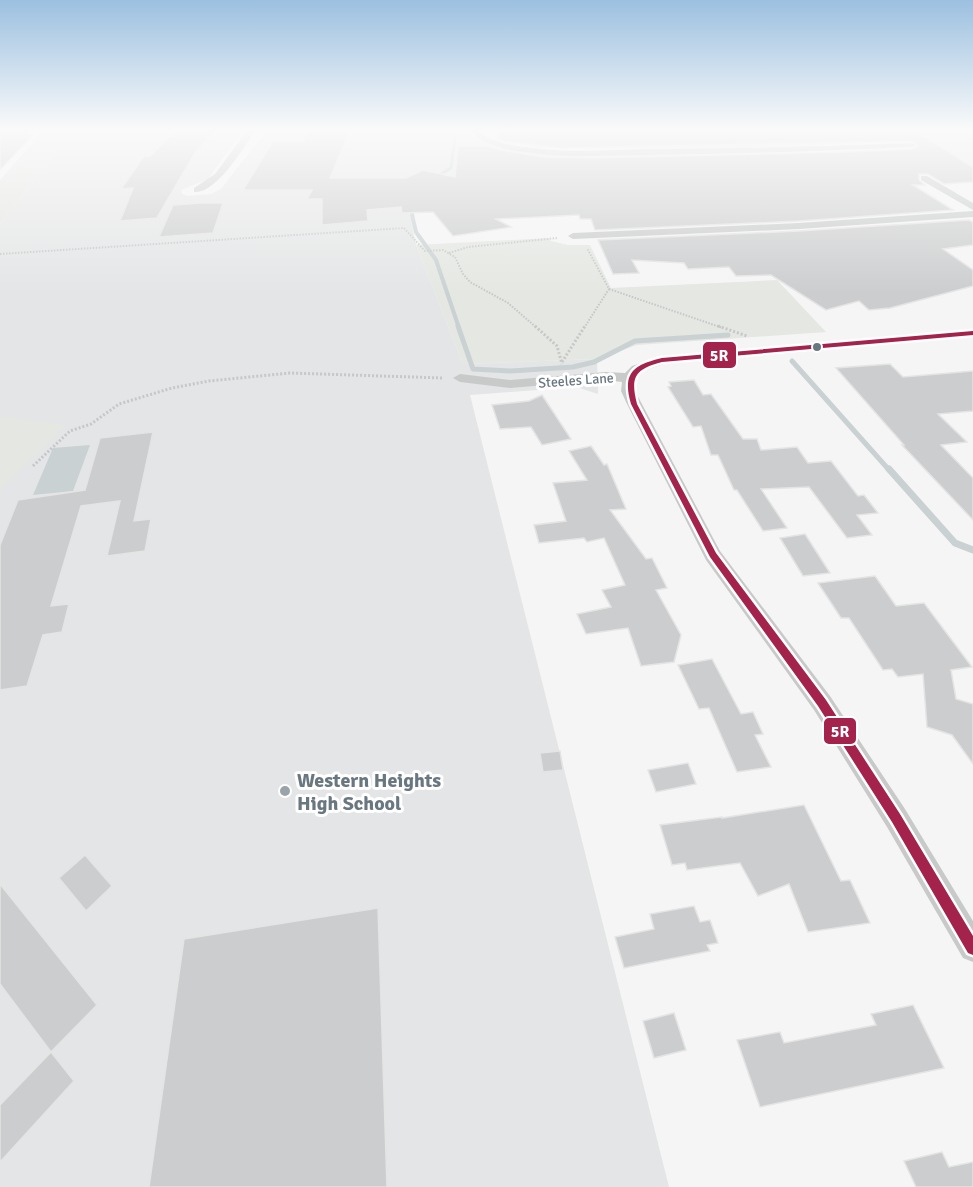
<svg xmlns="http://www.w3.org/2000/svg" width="973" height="1187" viewBox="0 0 973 1187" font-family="Signika,sans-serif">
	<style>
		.built { fill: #e4e5e6 }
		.green { fill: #e4e7e2 }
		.water { fill: #cad1d3 }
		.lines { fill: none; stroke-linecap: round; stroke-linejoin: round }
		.stream-far3 { stroke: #cad1d3; stroke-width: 3 }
		.stream-far2 { stroke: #cad1d3; stroke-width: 4 }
		.stream-far1 { stroke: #cad1d3; stroke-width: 5 }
		.stream { stroke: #cad1d3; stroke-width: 7 }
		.building { fill: #cccdce; stroke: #e4e4e4; stroke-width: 1.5 }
		.path-far1 { stroke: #c6c7c8; stroke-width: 2; stroke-dasharray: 1.5 1.5; stroke-linecap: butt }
		.path { stroke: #c6c7c8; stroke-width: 3; stroke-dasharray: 2 2; stroke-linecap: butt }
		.street { fill: #c8caca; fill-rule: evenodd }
		.bus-1-casing { stroke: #fff; stroke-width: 5 }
		.bus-1 { fill: #a3234c; fill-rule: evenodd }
		.bus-dot { fill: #697781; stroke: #fff; stroke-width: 2 }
		.poi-dot { fill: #9aa3aa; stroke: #fff; stroke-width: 2 }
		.labels { text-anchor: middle; stroke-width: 6; stroke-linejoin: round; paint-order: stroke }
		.far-street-label { font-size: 14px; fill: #697781; stroke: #fff }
		.near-poi-label { font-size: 20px; font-weight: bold; fill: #697781; stroke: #fff; text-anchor: start }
		.line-badge { stroke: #fff; stroke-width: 2 }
		.badge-label { font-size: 16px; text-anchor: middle; font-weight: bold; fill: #fff }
	</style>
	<rect width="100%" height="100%" fill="#f5f5f5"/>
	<!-- built -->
	<polygon class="built" points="74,128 245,128 208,179 181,190 182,194 188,196 211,194 221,189 268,128 460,128 460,134 469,134 482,142 502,149 549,155 720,155 928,150 912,141 714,149 542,148 498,139 489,128 964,128 973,134 973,141 934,143 973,166 973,170 406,195 416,245 463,364 597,359 598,394 576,387 470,395 669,1187 0,1187 0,224"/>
	<!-- green -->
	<g class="green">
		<polygon points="46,128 74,128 0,224 0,180"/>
		<polygon points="973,141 973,166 933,142"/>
		<polygon points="549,238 551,241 568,245 590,245 611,288 777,280 826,332 637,345 597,359 463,364 416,245"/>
		<polygon points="0,417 66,425 0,489"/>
	</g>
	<!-- water -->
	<polygon class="water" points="90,445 73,491 33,495 53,448"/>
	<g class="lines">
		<!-- stream-far3 -->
		<g class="stream-far3">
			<polyline points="434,178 451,168 455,138"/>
			<polyline points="410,204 413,216"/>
		</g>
		<!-- stream-far2 -->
		<polyline class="stream-far2" points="412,215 416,232 436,260 459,328"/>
		<!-- stream-far1 -->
		<g class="stream-far1">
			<polyline points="458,326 473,369 511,371 573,367 594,362 635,341 728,335"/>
			<polyline points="792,361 890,471"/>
		</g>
		<!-- stream -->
		<polyline class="stream" points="889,469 955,543 973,550"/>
	</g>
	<!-- building -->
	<g class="building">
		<polygon points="33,128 27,134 34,134 0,170 0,130"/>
		<polygon points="179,128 218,128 196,151 157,218 120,221 133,188 121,189 144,156 150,156"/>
		<polygon points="310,128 342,128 340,131 350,131 330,178 406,178 423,170 455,177 458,146 487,146 506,151 545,157 588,158 845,152 912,149 918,146 912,141 561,148 503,141 498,139 498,128 911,128 973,167 973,182 944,184 928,174 919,174 919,180 925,185 913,185 953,210 799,221 595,230 591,219 580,219 579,215 496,219 511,227 453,236 433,212 402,213 401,207 367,210 368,221 322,225 322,199 307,199 312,190 243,190 273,141 303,141"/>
		<polygon points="201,203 223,203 213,233 159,237 173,205"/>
		<polygon points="969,220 973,222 973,245 943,249 973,270 973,286 890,308 869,310 859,301 826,310 771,275 736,276 729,267 688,269 684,263 632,260 639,273 613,274 598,240 799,231"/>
		<polygon points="890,364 903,377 973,371 973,411 938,414 967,442 941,445 973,478 973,520 902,445 904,445 836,368"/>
		<polygon points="694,380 703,395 711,394 743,439 757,439 761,450 797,447 808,463 831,461 858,496 864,495 878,513 857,515 872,535 847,538 809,487 761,489 787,528 763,531 737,490 734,490 718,455 711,455 701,426 693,427 668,387 671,386 669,382"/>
		<polygon points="542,395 571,439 542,445 531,427 500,429 492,405 529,401"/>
		<polygon points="153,432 134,521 151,519 145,551 107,556 120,501 81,506 51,606 69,604 62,632 43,635 27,686 0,690 0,545 18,500 85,490 100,438"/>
		<polygon points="591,446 604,465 607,464 626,509 610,510 646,559 652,558 667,588 656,590 681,635 674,662 641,666 628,628 586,634 577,614 611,607 602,590 625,585 604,538 587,542 584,538 539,543 534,525 566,521 553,483 587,480 569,451"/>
		<polygon points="805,534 830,573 803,576 780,538"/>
		<polygon points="875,576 896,606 924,603 972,667 951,670 956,699 973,704 973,764 952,735 927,727 923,674 898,677 892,669 883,670 849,618 841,618 818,583"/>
		<polygon points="712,659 741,714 753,712 763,734 755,735 771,767 737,772 709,708 699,709 678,665"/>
		<polygon points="560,751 563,770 543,772 540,753"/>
		<polygon points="688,763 696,784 656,792 648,770"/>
		<polygon points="804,805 841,881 850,880 870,923 808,932 789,884 758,896 740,863 687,870 685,863 672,865 660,825 722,817 722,818"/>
		<polygon points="85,855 112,886 86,911 59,878"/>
		<polygon points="0,884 97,1005 51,1052 0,984"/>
		<polygon points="694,906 700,922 710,920 718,943 707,945 710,951 624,968 615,937 654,929 650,914"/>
		<polygon points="378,908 387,1187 149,1187 184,939"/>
		<polygon points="913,1005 944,1068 760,1107 737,1040 780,1032 784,1043 876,1025 871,1014"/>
		<polygon points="674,1013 686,1050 654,1058 643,1021"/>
		<polygon points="51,1052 74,1081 0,1162 0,1105"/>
		<polygon points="942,1152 949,1167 973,1162 973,1187 916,1187 904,1161"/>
	</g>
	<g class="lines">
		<!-- path-far1 -->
		<g class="path-far1">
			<polyline points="449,253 468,247 557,238"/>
			<polyline points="0,254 404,228 425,251 443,250 455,257 463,274 470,282 508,303 537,328"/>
			<polyline points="609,289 723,328"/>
			<polyline points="584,328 609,289 587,248"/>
		</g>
		<!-- path -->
		<g class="path">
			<polyline points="535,326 557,346 562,364"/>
			<polyline points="718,326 747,336"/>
			<polyline points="562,362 585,326"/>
			<polyline points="33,466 70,431 91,424 119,404 172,388 209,381 290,373 443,378"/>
		</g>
		<!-- street -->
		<g class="street">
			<path d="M249,128H257C245,145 217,194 194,192V188L215,174Z"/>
			<path d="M470,128H478C486,143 516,146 532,148C570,153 609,150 647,149C735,149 823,146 912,143L916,145L912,147C823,151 735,154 646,155C608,155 569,158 531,153C514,151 478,147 470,128Z"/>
			<polygon points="921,176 927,176 973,203 973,210 921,180"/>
			<polygon points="973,211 973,217 799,229 573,239 568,236 573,233 799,223"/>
			<path d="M973,329V337L664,364C646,370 637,370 635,391L720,551L830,696L905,809L973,921V962L963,958L887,827L814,710L706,560L627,404L621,391L622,382L606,380L510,388L460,382L453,378L460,374L510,380L606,372L625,373L632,366L662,356Z"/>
		</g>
		<!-- bus-1 casing -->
		<g class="bus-1-casing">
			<path id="bus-1" d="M973,331V335L662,362C635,369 630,377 637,404L716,553L826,700L900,814L973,936V955L968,953L892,822L818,706L710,557L631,404C622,373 633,365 662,358Z"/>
		</g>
		<!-- bus-1 -->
		<use href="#bus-1" class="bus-1"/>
	</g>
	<!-- sky -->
	<linearGradient id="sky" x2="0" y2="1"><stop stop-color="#9cc0e0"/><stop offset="0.44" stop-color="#fafafa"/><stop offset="1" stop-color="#fafafa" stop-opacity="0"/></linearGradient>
	<rect width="973" height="294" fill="url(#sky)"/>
	<!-- markers -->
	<circle class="bus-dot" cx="817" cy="347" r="5"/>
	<circle class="poi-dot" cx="285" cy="791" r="6"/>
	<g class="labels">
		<!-- far-street labels -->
		<g class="far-street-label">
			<text transform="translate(576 380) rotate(-4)" y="5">Steeles Lane</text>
		</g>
		<!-- near-poi labels -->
		<g class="near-poi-label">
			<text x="297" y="787">Western Heights<tspan x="297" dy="23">High School</tspan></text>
		</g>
	</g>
	<g class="line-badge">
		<rect x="702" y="341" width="35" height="28" rx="6" fill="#a3234c"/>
		<rect x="823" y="717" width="34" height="28" rx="6" fill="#a3234c"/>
	</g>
	<g class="badge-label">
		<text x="719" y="361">5R</text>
		<text x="840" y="737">5R</text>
	</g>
</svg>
